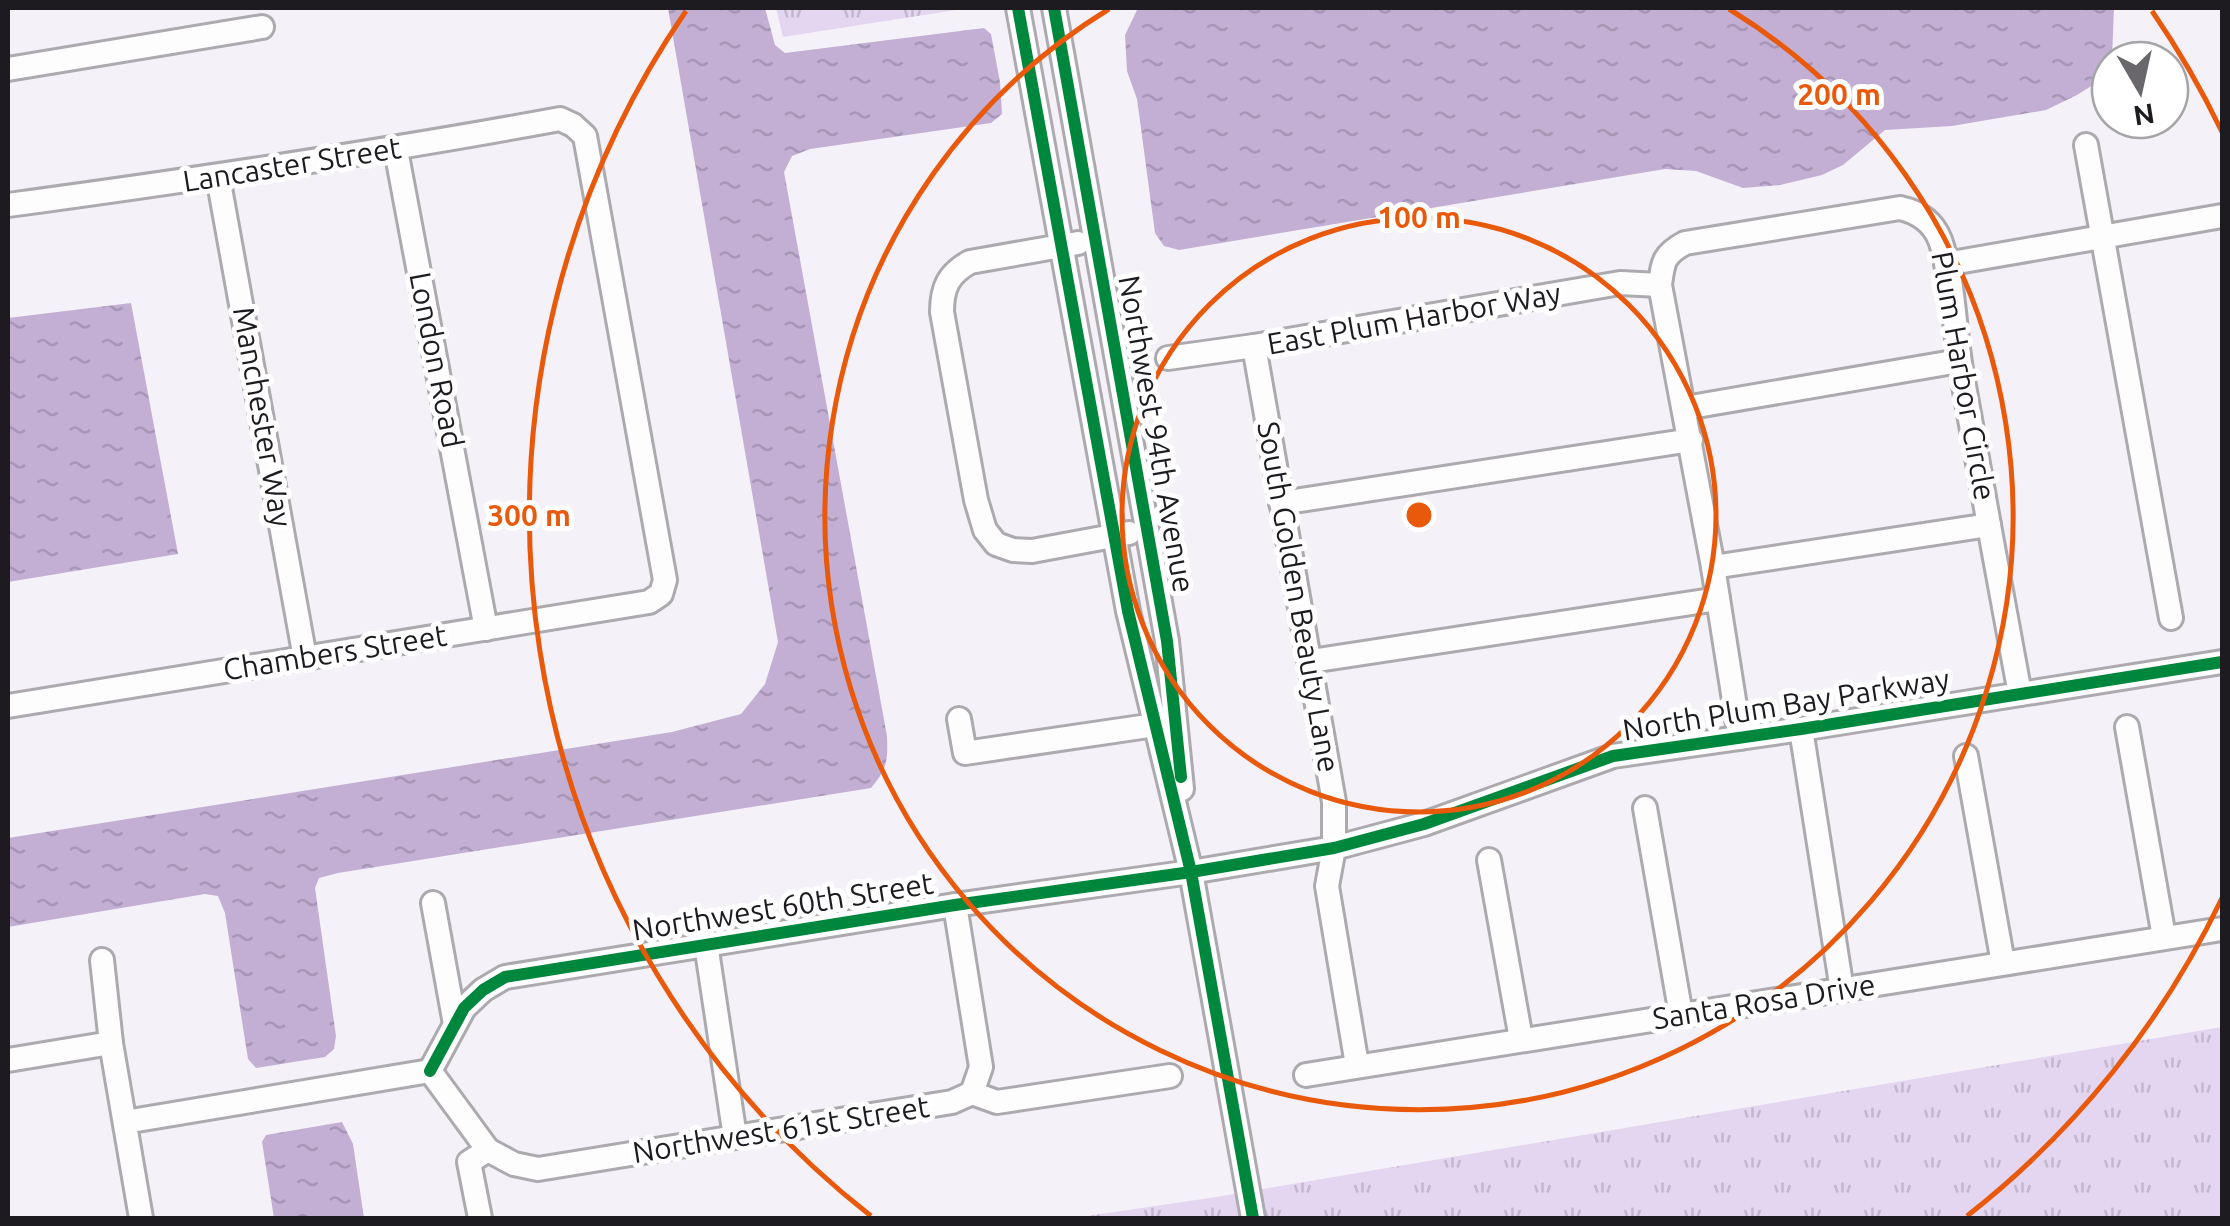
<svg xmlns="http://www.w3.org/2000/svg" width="2230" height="1226" viewBox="0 0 2230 1226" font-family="Ubuntu,sans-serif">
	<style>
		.grass { fill: url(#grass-tufts) }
		.water { fill: url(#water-ripples) }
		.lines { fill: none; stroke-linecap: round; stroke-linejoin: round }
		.minor-casing { stroke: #adaaaf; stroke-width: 28 }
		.minor { stroke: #fefdfe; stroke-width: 22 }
		.cycleway-casing { stroke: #fff; stroke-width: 19 }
		.cycleway { stroke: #00873e; stroke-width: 12 }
		.ring { fill: none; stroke: #e8590c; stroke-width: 5 }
		.labels { text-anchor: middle; stroke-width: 10; stroke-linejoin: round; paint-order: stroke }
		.street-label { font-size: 30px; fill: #1e1b20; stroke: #fff }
		.centre { fill: #e8590c; stroke: #fff; stroke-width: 5 }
		.ring-label { font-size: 30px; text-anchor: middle; font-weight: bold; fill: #e8590c; stroke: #fff; stroke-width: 10; stroke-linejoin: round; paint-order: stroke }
	</style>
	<defs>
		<pattern id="grass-tufts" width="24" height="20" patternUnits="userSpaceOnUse" patternTransform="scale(2.5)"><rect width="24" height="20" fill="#e4d6f1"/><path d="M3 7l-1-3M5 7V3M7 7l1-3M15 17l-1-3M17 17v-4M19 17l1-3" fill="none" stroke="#c3b7ce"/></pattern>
		<pattern id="water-ripples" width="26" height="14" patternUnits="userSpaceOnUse" patternTransform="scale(2.5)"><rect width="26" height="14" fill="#c3afd4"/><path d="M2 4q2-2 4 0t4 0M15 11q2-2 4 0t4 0" fill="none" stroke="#a796b6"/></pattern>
	</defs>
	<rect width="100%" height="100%" fill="#f5f1f8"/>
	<!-- grass -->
	<g class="grass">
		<polygon points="776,8 969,8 783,37"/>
		<polygon points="2222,1027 2222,1218 1074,1218 1216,1197"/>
	</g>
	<!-- water -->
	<g class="water">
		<path d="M668,8H765L775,45L785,53L984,28L991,34L1000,82L1002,114L991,123L810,149L792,156L784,172L887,736C888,761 887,769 871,788L338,873L319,878L315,888L336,1036L334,1049L325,1057L256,1068L248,1059L225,913L218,896L205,894L8,927V838L672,732L741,714L765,684L778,642Z"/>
		<polygon points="1138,8 2114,8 2112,57 2104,78 2077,95 2046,110 1952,126 1885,130 1843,165 1822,175 1780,185 1743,188 1696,171 1665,169 1179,250 1164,246 1155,233 1137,99 1127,71 1125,35"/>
		<polygon points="131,303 178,554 8,582 8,318"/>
		<polygon points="342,1122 353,1144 364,1218 274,1218 262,1142 266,1135"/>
	</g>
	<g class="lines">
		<!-- minor casing -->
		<g class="minor-casing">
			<g id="minor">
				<polyline points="1018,8 1128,611 1191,872 1253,1218"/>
				<polyline points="1054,8 1167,641 1182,789"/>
				<polyline points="8,69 262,27"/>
				<polyline points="2086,145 2171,618"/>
				<polyline points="396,150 486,629"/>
				<polyline points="218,177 305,658"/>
				<path d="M8,205C192,180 376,153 560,119L573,125L585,136L665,580L661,594L649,602L8,706"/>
				<path d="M1078,243L970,262C948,274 942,288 942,312L976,500L985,530L996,544L1013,550L1032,551L1129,533"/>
				<polyline points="1946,264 2222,216"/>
				<polyline points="1254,346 1334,802 1334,848 1327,886 1357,1065"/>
				<polyline points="1168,358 1254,346 1620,283 1660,285"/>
				<polyline points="1685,408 1959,361"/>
				<polyline points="1281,503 1691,440"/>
				<polyline points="1713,567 1989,525"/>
				<polyline points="1311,661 1718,599"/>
				<polyline points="959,719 965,753 1155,725"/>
				<polyline points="2127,727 2164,937"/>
				<polyline points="1801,729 1842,990"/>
				<path d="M1740,738L1713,567L1660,285C1663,262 1663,255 1685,243L1900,208C1918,212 1933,222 1940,240C1954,279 1954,328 1961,369C1980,477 2000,586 2020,694"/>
				<polyline points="1966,756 2003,963"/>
				<polyline points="1645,808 1681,1015"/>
				<polyline points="1489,860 1521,1039"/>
				<polyline points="433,903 455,1024"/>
				<polyline points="955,905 981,1067 972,1093"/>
				<polyline points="706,944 735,1137"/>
				<polyline points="102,960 111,1043 141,1218"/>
				<polyline points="8,1060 111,1043"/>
				<polyline points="430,1071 464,1008 483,990 505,977 955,905 1191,872 1334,848 1424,824 1613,756 1801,729 2222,662"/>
				<polyline points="430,1071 488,1150 514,1164 538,1169 952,1102 972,1093 997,1102 1170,1076"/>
				<polyline points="1306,1075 2222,929"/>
				<polyline points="125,1122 430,1071"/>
				<polyline points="480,1218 469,1162 488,1150"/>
			</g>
		</g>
		<!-- minor -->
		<use href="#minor" class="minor"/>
		<!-- cycleway casing -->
		<g class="cycleway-casing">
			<g id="cycleway">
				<polyline points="1018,8 1128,611 1191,872 1253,1218"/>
				<polyline points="1054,8 1167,641 1181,777"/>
				<polyline points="430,1071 464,1008 483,990 505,977 955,905 1191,872 1334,848 1424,824 1613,756 1801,729 2222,662"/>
			</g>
		</g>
		<!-- cycleway -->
		<use href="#cycleway" class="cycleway"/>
	</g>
	<!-- distance rings -->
	<g class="ring">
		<circle cx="1419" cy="515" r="297"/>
		<path d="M1729 9A594 594 0 1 1 1109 9"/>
		<path d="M2222 898A890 890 0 0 1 1967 1216M871 1216A890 890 0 0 1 686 11M2152 11A890 890 0 0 1 2222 132"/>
	</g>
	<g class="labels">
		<!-- street labels -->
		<g class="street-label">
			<text transform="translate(292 165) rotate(-9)" y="10">Lancaster Street</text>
			<text transform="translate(1414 319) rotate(-10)" y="10">East Plum Harbor Way</text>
			<text transform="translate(436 360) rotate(79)" y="10">London Road</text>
			<text transform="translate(1963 376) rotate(80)" y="10">Plum Harbor Circle</text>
			<text transform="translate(262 417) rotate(80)" y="10">Manchester Way</text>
			<text transform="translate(1156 434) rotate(80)" y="10">Northwest 94th Avenue</text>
			<text transform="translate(1298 597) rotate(80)" y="10">South Golden Beauty Lane</text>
			<text transform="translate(335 653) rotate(-9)" y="10">Chambers Street</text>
			<text transform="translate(1786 705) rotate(-9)" y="10">North Plum Bay Parkway</text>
			<text transform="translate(783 907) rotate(-9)" y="10">Northwest 60th Street</text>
			<text transform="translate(1764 1002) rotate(-9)" y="10">Santa Rosa Drive</text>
			<text transform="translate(781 1130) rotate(-9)" y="10">Northwest 61st Street</text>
		</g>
	</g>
	<circle cx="1419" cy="515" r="15" class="centre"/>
	<g class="ring-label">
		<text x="1839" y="105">200 m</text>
		<text x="1419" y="228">100 m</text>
		<text x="529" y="526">300 m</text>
	</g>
	<!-- border -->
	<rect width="2230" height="1226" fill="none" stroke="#1e1b20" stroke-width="20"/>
	<!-- north arrow -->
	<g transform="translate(2140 90) rotate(171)"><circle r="48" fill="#ffffff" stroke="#a5a4a6" stroke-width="2.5"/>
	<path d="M0-8L18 38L0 25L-18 38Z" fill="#69666c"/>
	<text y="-15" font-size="28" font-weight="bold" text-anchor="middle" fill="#1e1b20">N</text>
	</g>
</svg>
